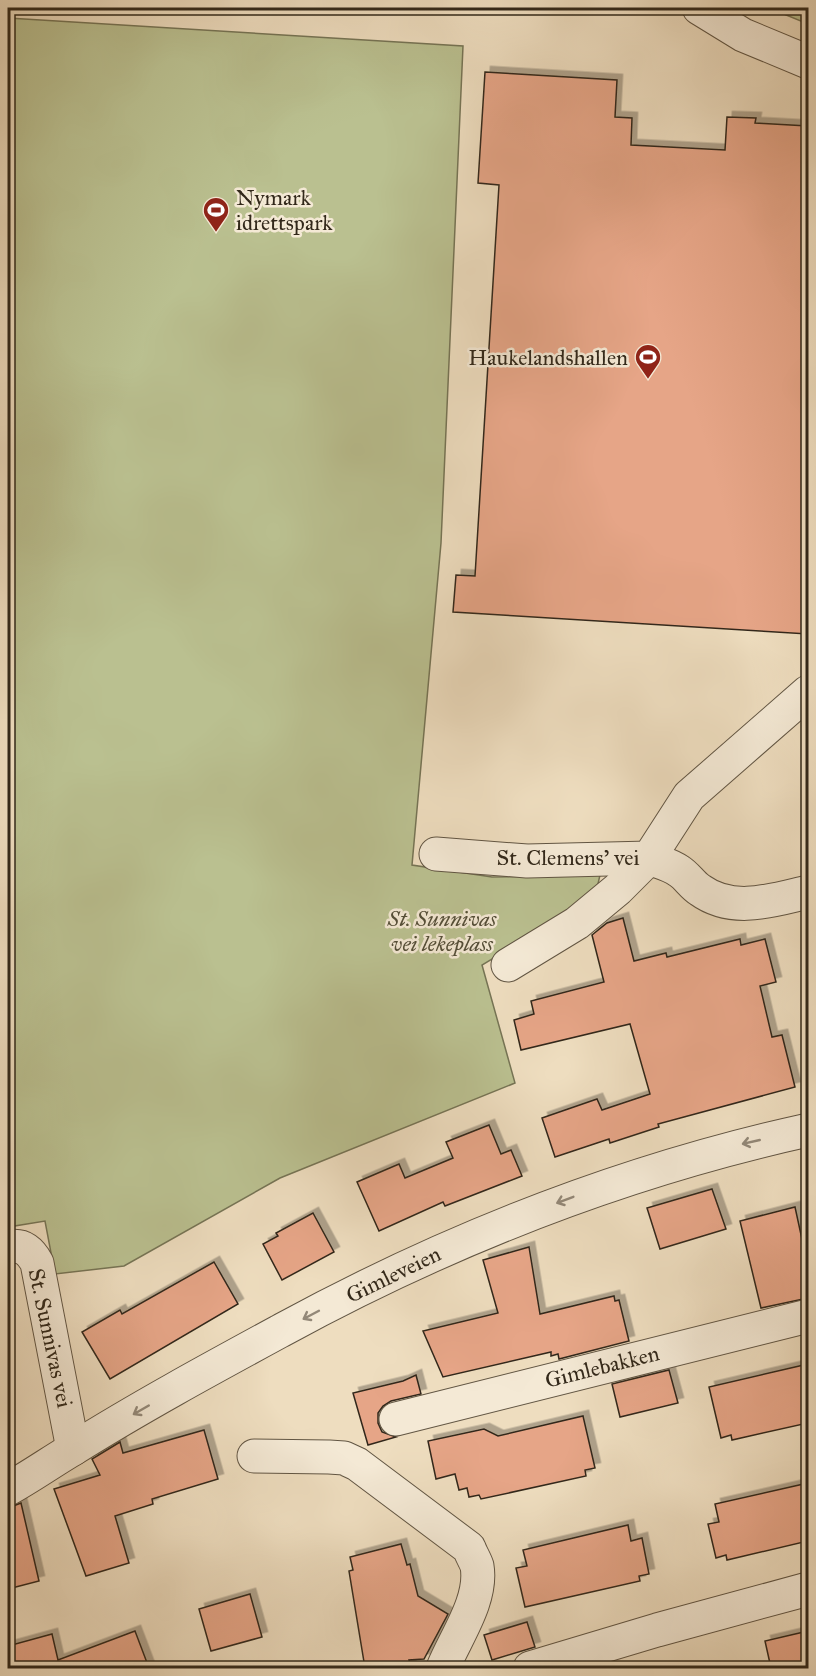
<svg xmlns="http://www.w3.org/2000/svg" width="816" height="1676" viewBox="0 0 816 1676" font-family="'IM FELL Great Primer',serif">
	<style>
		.green { fill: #bac090; stroke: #767455; stroke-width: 1.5 }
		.building { fill: #e6a587; stroke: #32281a; stroke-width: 1.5; filter: url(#shadow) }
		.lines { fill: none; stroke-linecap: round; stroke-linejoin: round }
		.minor-casing { stroke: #615543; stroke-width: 35 }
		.minor { stroke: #f4e9d5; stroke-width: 33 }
		.oneway { stroke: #938878 }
		.labels { text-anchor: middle; stroke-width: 5; stroke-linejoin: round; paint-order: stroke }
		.poi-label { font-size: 22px; fill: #32281a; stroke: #f4e9d5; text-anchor: start }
		.street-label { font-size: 22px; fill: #32281a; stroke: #f4e9d5 }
		.park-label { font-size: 22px; font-style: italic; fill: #544e38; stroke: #f4e9d5 }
	</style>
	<defs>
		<filter id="shadow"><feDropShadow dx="5.5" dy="-5.5" stdDeviation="0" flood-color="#0004"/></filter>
	</defs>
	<rect width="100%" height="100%" fill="#eeddbf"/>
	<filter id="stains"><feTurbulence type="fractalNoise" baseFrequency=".00333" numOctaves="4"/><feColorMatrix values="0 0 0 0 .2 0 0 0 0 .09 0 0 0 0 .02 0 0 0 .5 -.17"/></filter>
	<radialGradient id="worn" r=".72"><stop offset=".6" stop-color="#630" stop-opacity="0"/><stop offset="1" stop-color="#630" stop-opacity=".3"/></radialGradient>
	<!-- green -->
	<g class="green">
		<polygon points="769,8 808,8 808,24"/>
		<polygon points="8,18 463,46 441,543 412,865 492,877 600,875 595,897 482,965 515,1083 280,1178 124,1266 55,1274 45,1221 8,1227"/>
	</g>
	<!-- building -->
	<g class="building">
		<polygon points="485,72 617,80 615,117 632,118 631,145 725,150 727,117 756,118 755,123 808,126 808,634 453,612 456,575 475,576 499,185 478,183"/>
		<polygon points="623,918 634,961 666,953 667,957 740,939 741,945 765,939 776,982 760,986 772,1037 782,1035 795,1087 658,1124 659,1127 610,1143 609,1139 555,1157 542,1118 597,1099 602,1110 650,1094 630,1024 521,1050 514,1020 534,1014 531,1001 604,982 592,935 607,923"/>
		<polygon points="489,1125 501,1154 511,1150 522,1176 445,1206 443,1202 379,1231 357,1182 399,1164 405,1178 453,1158 446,1142"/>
		<polygon points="712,1189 726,1229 660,1249 647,1208"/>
		<polygon points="795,1207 808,1267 808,1298 761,1308 740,1221"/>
		<polygon points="313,1213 334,1252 282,1280 263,1244 278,1236 276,1233"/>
		<polygon points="529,1247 540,1314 614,1296 615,1301 619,1300 629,1341 559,1359 558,1354 551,1356 551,1352 443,1377 423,1331 498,1313 483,1260"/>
		<polygon points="214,1262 238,1304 110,1379 82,1332 120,1310 122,1314"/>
		<polygon points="808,1364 808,1423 732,1440 731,1435 721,1438 709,1387"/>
		<polygon points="669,1370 678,1403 620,1417 612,1384"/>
		<polygon points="416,1375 421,1394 391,1401 383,1406 378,1413 378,1423 382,1432 396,1437 368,1445 353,1393 403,1381"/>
		<polygon points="583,1416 595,1468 585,1470 586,1476 481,1499 479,1495 469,1497 467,1488 459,1490 455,1474 436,1479 428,1441 484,1429 498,1436"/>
		<polygon points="204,1430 218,1479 152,1499 153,1504 115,1516 129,1563 86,1576 54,1489 100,1475 92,1459 120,1442 123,1453"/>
		<polygon points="808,1483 808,1541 727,1560 726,1555 716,1558 708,1524 719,1522 715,1504"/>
		<polygon points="21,1503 39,1581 8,1589 8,1508"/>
		<polygon points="628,1525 631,1541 642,1538 649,1574 639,1576 640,1581 525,1607 516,1568 527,1566 523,1550"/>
		<polygon points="401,1544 407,1565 410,1564 418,1596 448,1614 424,1659 409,1660 411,1668 365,1668 349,1571 353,1570 350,1557"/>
		<polygon points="250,1594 262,1637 211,1651 199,1609"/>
		<polygon points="527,1622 535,1647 492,1660 484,1635"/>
		<polygon points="135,1631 149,1668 42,1668 42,1666 8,1668 8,1646 52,1634 58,1660"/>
		<polygon points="808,1631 808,1668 771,1668 765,1641"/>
	</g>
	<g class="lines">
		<!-- minor casing -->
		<g class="minor-casing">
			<g id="minor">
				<polyline points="699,8 743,35 808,62"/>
				<polyline points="436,854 527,861 649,858 689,796 808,692"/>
				<path d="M508,965L577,923L618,889L649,858C659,862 671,865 679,871C687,876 692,885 700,890C733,914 773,900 808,892"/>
				<path d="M8,1247C22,1244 30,1250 37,1263L73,1449"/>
				<polyline points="396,1419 808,1316"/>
				<path d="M254,1456L329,1457L344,1458L357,1464L469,1548C471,1554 475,1560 477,1566C483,1600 455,1638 443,1668"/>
				<path d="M8,1489C30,1477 51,1462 73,1449C140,1407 212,1368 282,1330C449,1239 622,1171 808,1130"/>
				<polyline points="530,1668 657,1630 808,1589"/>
			</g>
		</g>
		<!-- minor -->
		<use href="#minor" class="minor"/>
	</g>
	<!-- one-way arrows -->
	<defs><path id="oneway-shaft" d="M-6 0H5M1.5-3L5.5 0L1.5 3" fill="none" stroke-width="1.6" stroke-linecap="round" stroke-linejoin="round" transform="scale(1.5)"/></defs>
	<g class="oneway">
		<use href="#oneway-shaft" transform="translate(751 1142) rotate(167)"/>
		<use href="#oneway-shaft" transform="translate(565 1200) rotate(159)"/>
		<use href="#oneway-shaft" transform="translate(311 1315) rotate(152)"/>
		<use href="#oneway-shaft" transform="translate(141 1410) rotate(150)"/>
	</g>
	<!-- icons -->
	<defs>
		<g id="stadium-pin" transform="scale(1.35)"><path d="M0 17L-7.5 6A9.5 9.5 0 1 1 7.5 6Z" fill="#8f2418" stroke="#f4e9d5"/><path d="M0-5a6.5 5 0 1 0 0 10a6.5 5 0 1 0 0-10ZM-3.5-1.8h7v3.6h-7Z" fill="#fff"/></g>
	</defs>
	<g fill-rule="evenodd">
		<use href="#stadium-pin" x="216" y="210"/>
		<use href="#stadium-pin" x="648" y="357"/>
	</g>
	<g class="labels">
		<!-- poi labels -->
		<g class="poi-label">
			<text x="236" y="205">Nymark<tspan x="236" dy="25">idrettspark</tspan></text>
			<text x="628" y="365" text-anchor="end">Haukelandshallen</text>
		</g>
		<!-- street labels -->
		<g class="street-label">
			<text x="568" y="865">St. Clemens' vei</text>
			<text transform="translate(393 1274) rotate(-26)" y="8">Gimleveien</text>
			<text transform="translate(51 1338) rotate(78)" y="8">St. Sunnivas vei</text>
			<text transform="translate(602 1366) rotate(-14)" y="8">Gimlebakken</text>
		</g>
		<!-- park labels -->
		<g class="park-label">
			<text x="442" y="926">St. Sunnivas<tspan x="442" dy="25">vei lekeplass</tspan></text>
		</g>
	</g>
	<!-- margin -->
	<rect width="816" height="1676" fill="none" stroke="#eeddbf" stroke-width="30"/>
	<rect x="9" y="9" width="798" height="1658" fill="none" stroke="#32281a" stroke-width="3"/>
	<rect x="15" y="15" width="786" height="1646" fill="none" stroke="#32281a" stroke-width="1.5"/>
	<rect width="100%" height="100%" filter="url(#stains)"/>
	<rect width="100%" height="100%" fill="url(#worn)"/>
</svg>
